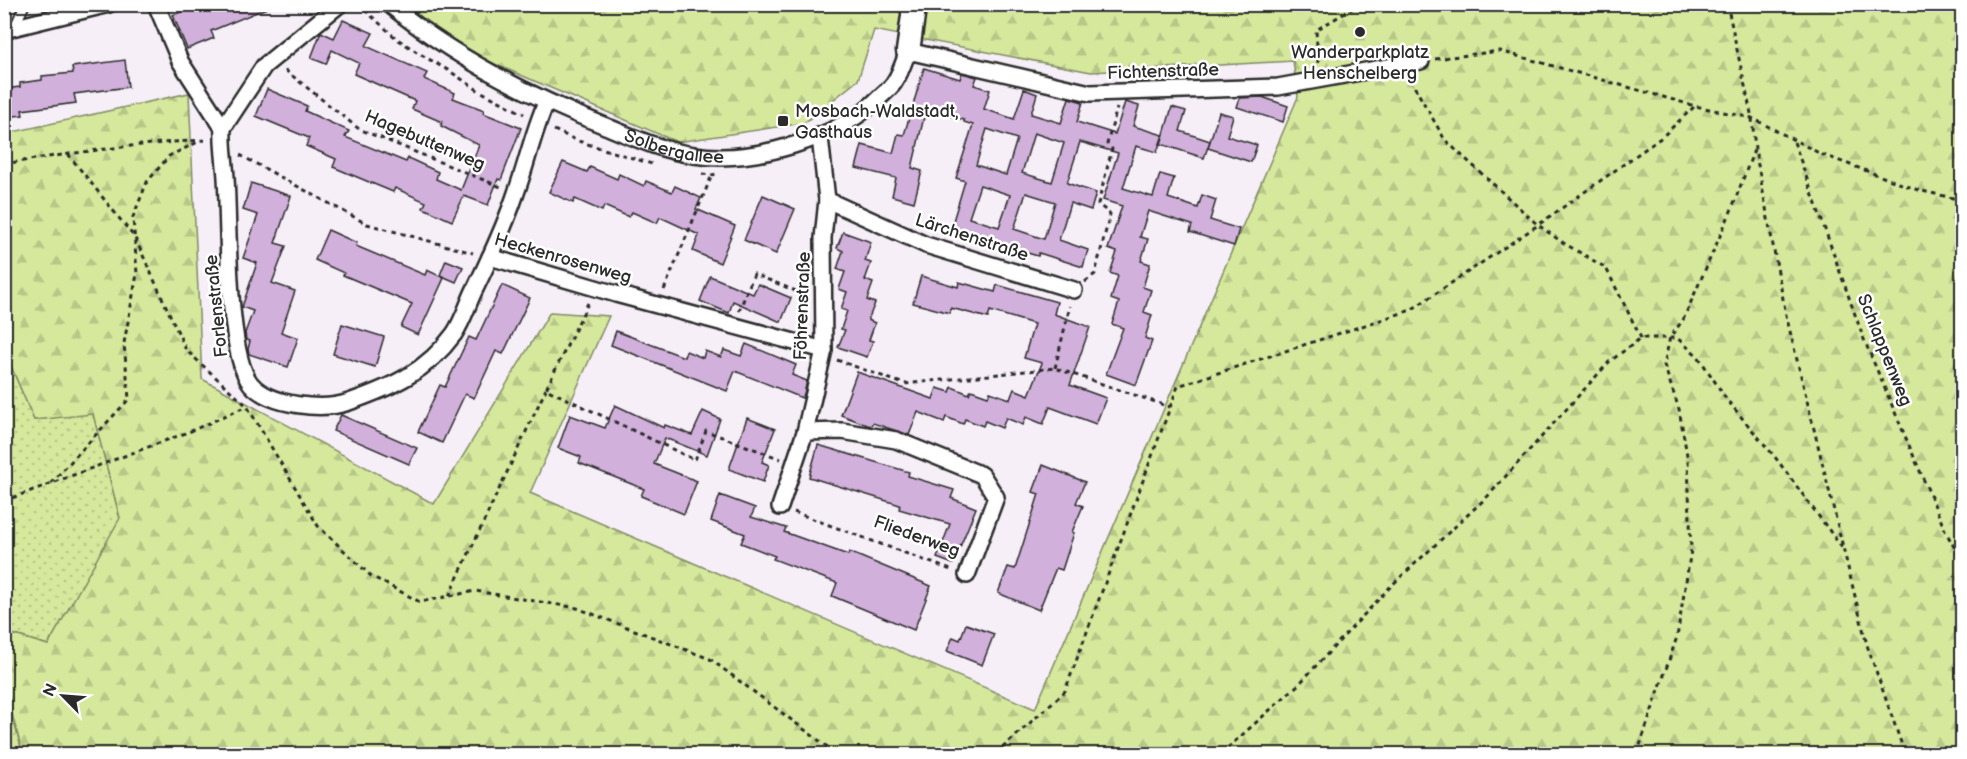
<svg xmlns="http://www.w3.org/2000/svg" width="1967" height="759" viewBox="0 0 1967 759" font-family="'Balsamiq Sans',sans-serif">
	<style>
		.grass { fill: url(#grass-dots); stroke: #808a64; stroke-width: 1.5 }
		.forest { fill: url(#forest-firs); stroke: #808a64; stroke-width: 1.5 }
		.building { fill: #d1b0dc; stroke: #2b2b2b; stroke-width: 1.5; fill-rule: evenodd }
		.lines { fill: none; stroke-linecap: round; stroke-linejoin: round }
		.lane-casing { stroke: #2b2b2b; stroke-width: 12 }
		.street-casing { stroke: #2b2b2b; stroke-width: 20 }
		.secondary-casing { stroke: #2b2b2b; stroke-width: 27 }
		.path { stroke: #2b2b2b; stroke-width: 3; stroke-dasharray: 4.5 4.5; stroke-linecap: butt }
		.lane { stroke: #fff; stroke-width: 8 }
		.street { stroke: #fff; stroke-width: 15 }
		.secondary { stroke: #fff; stroke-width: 22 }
		.poi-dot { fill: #2b2b2b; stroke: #fff; stroke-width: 2 }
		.labels { text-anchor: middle; stroke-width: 5; stroke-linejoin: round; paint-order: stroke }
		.poi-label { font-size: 18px; fill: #2b2b2b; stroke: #fff }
		.street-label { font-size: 18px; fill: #2b2b2b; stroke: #fff }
	</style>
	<defs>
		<pattern id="grass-dots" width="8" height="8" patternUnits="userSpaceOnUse" patternTransform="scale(1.5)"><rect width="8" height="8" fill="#d5e89c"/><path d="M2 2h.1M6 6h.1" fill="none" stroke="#b7c787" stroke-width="1.8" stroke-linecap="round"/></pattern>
		<pattern id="forest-firs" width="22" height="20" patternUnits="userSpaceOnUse" patternTransform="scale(1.5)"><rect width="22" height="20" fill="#d5e89c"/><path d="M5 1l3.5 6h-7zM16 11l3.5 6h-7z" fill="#b7c787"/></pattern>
	</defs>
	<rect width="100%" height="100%" fill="#f6eff8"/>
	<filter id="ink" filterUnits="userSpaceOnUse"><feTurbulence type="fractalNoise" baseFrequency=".0167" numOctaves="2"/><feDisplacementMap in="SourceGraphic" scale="12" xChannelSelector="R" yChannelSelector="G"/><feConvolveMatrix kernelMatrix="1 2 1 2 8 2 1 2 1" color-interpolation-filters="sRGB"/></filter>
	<g filter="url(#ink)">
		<!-- grass -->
		<g class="grass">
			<polygon points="5,352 34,420 93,413 120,519 48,645 6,632 5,636"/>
			<polygon points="5,689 23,754 5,754"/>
		</g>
		<!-- forest -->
		<polygon class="forest" points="408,5 1962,5 1962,754 1491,754 1481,748 1476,754 23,754 5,689 5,632 48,645 120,518 93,414 34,420 5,352 4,134 189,93 202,379 434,504 550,312 609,316 530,493 1035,709 1298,97 1293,61 1091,72 874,30 858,80 804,123 677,142 455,47"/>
		<!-- building -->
		<g class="building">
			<polygon points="201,4 274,4 274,5 211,31 214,38 187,49 173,15"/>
			<polygon points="343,20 373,33 366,46 427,73 424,79 455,93 453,98 484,110 483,113 521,128 501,180 498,179 488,205 464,196 452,221 423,208 426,202 395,188 393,192 333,167 336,159 306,146 309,138 256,116 267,89 307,106 305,111 349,131 345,137 406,162 408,158 438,172 436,179 461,190 479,145 441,126 442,122 412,109 415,101 354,74 359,63 332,50 326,64 311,58 321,32 334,38"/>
			<polygon points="125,60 128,87 74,94 76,103 22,110 23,115 4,117 4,89 20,87 20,83 42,80 42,76 73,73 72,67"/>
			<path d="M924,68L960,79L962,73L977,77L974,85L990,90L984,109L1014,119L1024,89L1037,94L1031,114L1061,123L1069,98L1083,102L1077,122L1115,134L1125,102L1139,106L1133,126L1163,135L1157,152L1136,146L1123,188L1153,197L1160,174L1174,178L1168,198L1198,208L1202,195L1216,200L1210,220L1239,229L1234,246L1190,232L1192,225L1148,211L1140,237L1148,239L1141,261L1150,264L1143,287L1151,290L1144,312L1152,315L1145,338L1152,341L1136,385L1106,374L1123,328L1112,324L1119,302L1111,299L1118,276L1110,273L1117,252L1108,249L1122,206L1103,200L1118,153L1080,142L1067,183L1096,193L1091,210L1070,203L1059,240L1088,250L1083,267L1039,253L1038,256L950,231L965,181L956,178L973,125L964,122V120L928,110L926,118L924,117L912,168L922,171L914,202L892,196L896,178L856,168L862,145L893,153L898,134L904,135ZM987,129L1017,139L1006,175L976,165ZM1034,133L1064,143L1052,182L1022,173ZM980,185L1010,195L999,227L969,218ZM1026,193L1055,202L1044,239L1014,229Z"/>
			<polygon points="1262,97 1288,106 1283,122 1237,107 1240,98"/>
			<polygon points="1172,107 1186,111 1180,131 1210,141 1204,158 1161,144"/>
			<polygon points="1219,112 1233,116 1227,136 1257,145 1251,162 1208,148"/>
			<polygon points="563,162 587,172 590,167 617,179 619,174 644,186 646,181 672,192 675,186 701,198 696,209 735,226 720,263 693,251 699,235 660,217 657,223 632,212 629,217 604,206 602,211 575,199 573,203 549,192"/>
			<polygon points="251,183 291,196 275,243 286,246 272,283 295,291 281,332 298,338 288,367 249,354 248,349 250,341 246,340 245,333 253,311 242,307 257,263 243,258 258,215 243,210"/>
			<polygon points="763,195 795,209 776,254 744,240"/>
			<polygon points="328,230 357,243 356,246 425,275 427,270 444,278 418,335 401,327 412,304 343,275 344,273 315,260"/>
			<polygon points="843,232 871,242 865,261 871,263 865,280 873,283 867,300 875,303 868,320 875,323 869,340 873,341 867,357 838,347 845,330 841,329 847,311 841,309 847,292 839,289 845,272 837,269 843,251 837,248"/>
			<polygon points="446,260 463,267 456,282 440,275"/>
			<polygon points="710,276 753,294 758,284 791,298 781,322 733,301 729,313 700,301"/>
			<polygon points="921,276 958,287 959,282 995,292 997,285 1057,302 1054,314 1090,327 1070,385 1106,398 1096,424 1050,407 1043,424 1026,417 1023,425 1006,418 1002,428 985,421 983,426 965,419 963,424 946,417 944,422 918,412 909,435 873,423 870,426 841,415 857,372 933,399 937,388 950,392 952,387 969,394 971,390 988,396 990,392 1010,399 1014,389 1029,395 1042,363 1024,358 1034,324 990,311 988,318 951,308 950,313 913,303"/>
			<polygon points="502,285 530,298 503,354 496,351 474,398 465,394 442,443 418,432 440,385 445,387 469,337 476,340"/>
			<polygon points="342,324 384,337 375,367 333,354"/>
			<polygon points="616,331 684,357 686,351 703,358 705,351 721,357 724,350 741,356 746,344 796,365 792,375 807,381 804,394 802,398 735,371 727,391 611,345"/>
			<polygon points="615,405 664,428 665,425 692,435 703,411 720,419 707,455 665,438 654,464 697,481 684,514 641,496 644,489 579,463 581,457 558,448 570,415 605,428"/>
			<polygon points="341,415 417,448 409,464 333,431"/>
			<polygon points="747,418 775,429 762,462 769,465 763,482 729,469"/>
			<polygon points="818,445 909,472 908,476 954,490 951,498 976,508 953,564 937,558 950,524 899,509 900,505 809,477"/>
			<polygon points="1043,465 1085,482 1076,503 1083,506 1072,532 1074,533 1062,570 1056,568 1039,610 998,593 1008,567 1015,569 1039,494 1033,492"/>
			<polygon points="720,495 755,508 751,517 786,528 784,532 848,555 849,552 931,586 914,630 832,596 837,583 773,559 775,556 741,543 745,534 711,521"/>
			<polygon points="966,624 994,634 982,665 947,651 953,637 960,640"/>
		</g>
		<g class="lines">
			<!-- lane casing -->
			<g class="lane-casing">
				<polyline id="lane" points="15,26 25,4"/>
			</g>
			<!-- street casing -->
			<g class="street-casing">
				<g id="street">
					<polyline points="156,4 180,61 223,128"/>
					<path d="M340,4L264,66L223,128C222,145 225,161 226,178C229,220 226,355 251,384C270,406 323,411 349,402C392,387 426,372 454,334C463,321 468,303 475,289C490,258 505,226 516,193C527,163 533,132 546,103"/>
					<path id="s1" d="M389,4C453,57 527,95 603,125C632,137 663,151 694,155C753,164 838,139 880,97C885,92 892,87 895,81C901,72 904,61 908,51L1090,93L1278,87L1421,61"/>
					<polyline points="4,30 109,4"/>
					<polyline points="827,200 926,245 1074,290"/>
					<polyline points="490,257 616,294 824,350"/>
					<polyline points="805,432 842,431 896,440 982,475 996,497 967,575"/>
					<polyline points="780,507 805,432 824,350 823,238 827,200 820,137"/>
				</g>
			</g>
			<!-- secondary casing -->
			<g class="secondary-casing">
				<polyline id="secondary" points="908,51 913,16 913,4"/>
			</g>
			<!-- path -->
			<g class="path">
				<polyline points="358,4 396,38 420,54 451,72 478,90 524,114"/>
				<polyline points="1727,4 1752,118 1755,149 1786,315 1867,645 1905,754"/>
				<polyline points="1435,59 1500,51 1695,106 1752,118 1821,154 1918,190 1962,200"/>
				<polyline points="1318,63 1316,30 1360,4"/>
				<polyline points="285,70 359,129 501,187"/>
				<polyline points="1410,79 1445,140 1538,225 1562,242 1606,268 1641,338"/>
				<polyline points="554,130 578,141 655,165"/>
				<polyline points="1794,142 1863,337 1945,530 1962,562"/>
				<polyline points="68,154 135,238 186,350 247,406 318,526 371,576 420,602 475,591 577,608 710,659 837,754"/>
				<polyline points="240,155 367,224 473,253"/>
				<path d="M4,164C72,153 140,143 208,140"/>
				<polyline points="702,174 712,175 717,174"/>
				<polyline points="1085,282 1095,274 1110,214 1098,204 1112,149 1107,144 1117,108"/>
				<polyline points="664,290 712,175"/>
				<polyline points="588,303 546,389 695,460 706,431 781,459"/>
				<polyline points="739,311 754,274 808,296"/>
				<polyline points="837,360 904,384 1055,368 1170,407"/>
				<polyline points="1055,368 1070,306"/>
				<polyline points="51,483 129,399 124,343 137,274 133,217 147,182 169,156 200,141"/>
				<polyline points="4,501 191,431 247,406"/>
				<polyline points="794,512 951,570"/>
				<polyline points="449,596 546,389"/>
				<polyline points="996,754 1065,691 1178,386 1411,310 1538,225 1662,137 1695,106"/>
				<polyline points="1221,754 1299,684 1392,585 1488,496 1609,362 1641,338 1677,338 1698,356 1727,400 1775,457 1843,549"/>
				<polyline points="1637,754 1677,637 1691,550 1688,461 1679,409 1664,365 1670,337 1683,320 1731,211 1754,150"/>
			</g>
			<!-- lane -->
			<use href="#lane" class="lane"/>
			<!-- street -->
			<use href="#street" class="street"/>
			<!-- secondary -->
			<use href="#secondary" class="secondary"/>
		</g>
	</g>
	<!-- markers -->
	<g class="poi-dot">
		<circle cx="1360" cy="32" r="6"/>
		<rect x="777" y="115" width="12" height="12" rx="3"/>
	</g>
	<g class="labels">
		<!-- poi labels -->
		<g class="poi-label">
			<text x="1360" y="58">Wanderparkplatz<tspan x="1360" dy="21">Henschelberg</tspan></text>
			<text x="795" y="117" text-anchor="start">Mosbach-Waldstadt,<tspan x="795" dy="21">Gasthaus</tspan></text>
		</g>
		<!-- street labels -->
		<g class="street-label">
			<text transform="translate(1163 71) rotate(-2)" y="6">Fichtenstraße</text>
			<text transform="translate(425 140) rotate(23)" y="6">Hagebuttenweg</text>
			<text dy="6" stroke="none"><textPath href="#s1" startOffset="322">Solbergallee</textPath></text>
			<text transform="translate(972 237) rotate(18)" y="6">Lärchenstraße</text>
			<text transform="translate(563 258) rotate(16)" y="6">Heckenrosenweg</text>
			<text transform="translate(216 306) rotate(-96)" y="6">Forlenstraße</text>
			<text transform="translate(802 306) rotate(-88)" y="6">Föhrenstraße</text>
			<text transform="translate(1885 350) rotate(68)" y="6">Schlappenweg</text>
			<text transform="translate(917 536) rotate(20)" y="6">Fliederweg</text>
		</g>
	</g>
	<!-- margin -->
	<rect width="1967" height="759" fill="none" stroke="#fff" stroke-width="24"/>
	<rect x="12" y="12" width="1943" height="735" fill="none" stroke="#2b2b2b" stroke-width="2" filter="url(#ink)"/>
	<!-- north arrow -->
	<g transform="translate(63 696) rotate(295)" stroke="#ffffff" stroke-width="4.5" paint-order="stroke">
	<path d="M0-4.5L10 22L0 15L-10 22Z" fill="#2b2b2b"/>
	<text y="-9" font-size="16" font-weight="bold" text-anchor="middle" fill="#2b2b2b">N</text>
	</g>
</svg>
